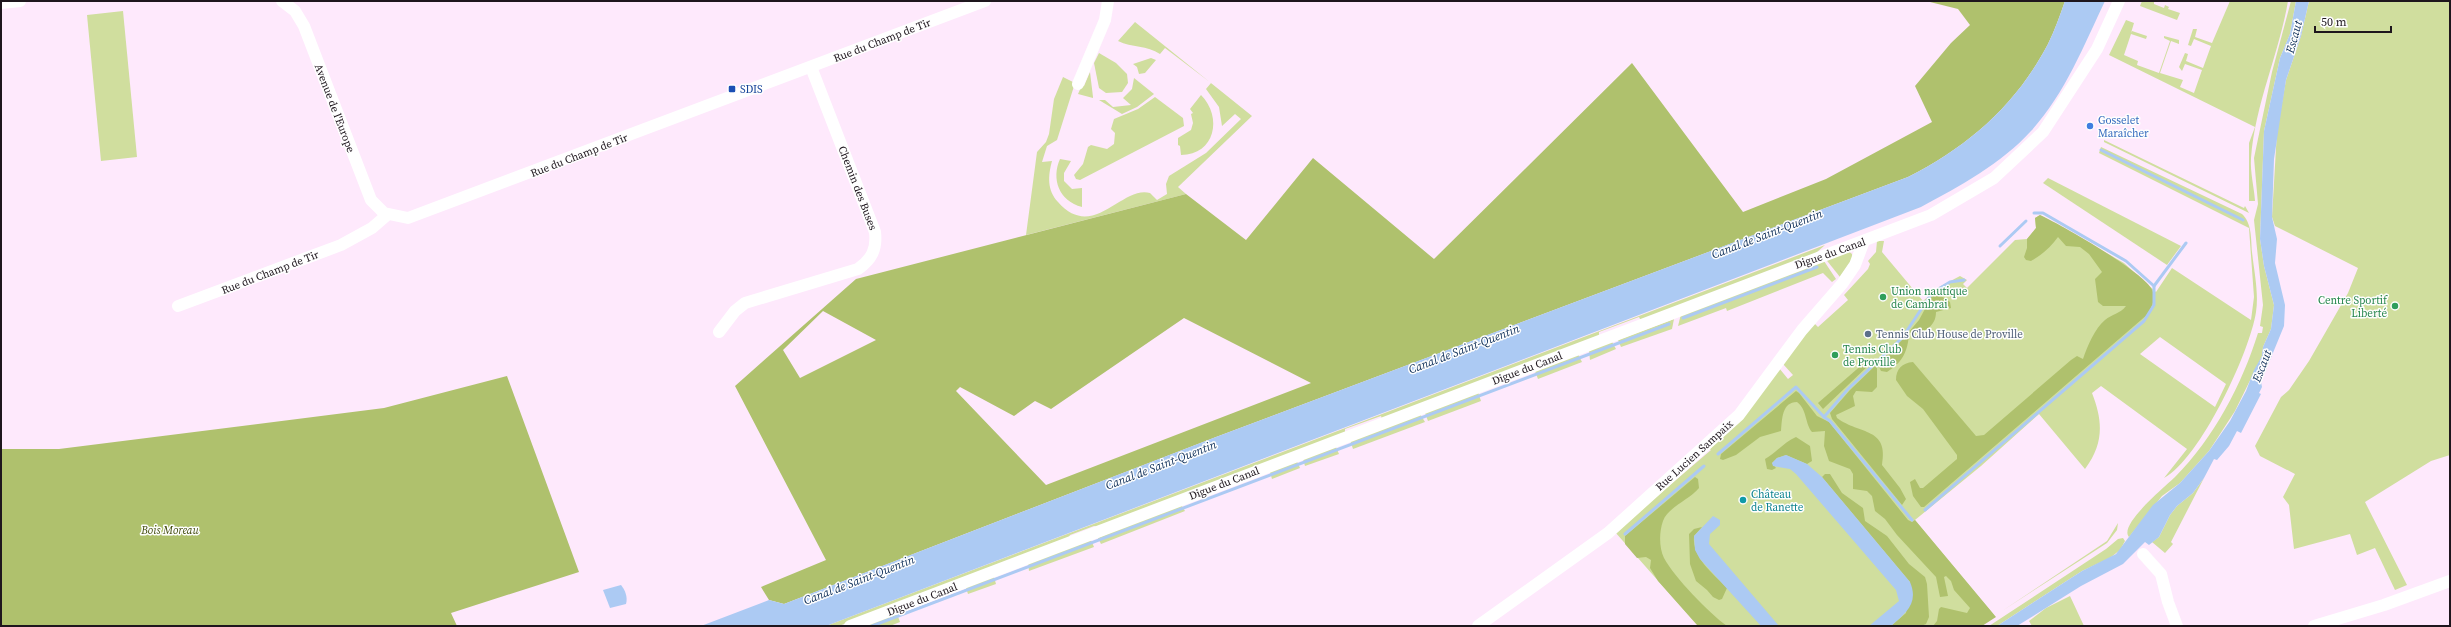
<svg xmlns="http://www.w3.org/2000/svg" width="2451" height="627" viewBox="0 0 2451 627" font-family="'Source Serif 4',serif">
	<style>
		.green { fill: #d0de9e; fill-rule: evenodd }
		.forest { fill: #afc16d; fill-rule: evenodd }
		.water { fill: #accaf3 }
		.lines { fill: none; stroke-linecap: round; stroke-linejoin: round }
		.stream { stroke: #accaf3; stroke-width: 3 }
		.street { stroke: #fff; stroke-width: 12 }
		.transit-dot { fill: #1a4fb4; stroke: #fefefe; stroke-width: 1.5 }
		.shop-dot { fill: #3f7fe0; stroke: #fefefe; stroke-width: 1.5 }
		.leisure-dot { fill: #2e9e5b; stroke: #fefefe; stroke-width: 1.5 }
		.service-dot { fill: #5c6f8a; stroke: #fefefe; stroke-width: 1.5 }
		.culture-dot { fill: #0f9aa8; stroke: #fefefe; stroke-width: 1.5 }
		.labels { text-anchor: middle; stroke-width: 3; stroke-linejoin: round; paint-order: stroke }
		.street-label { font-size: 11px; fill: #1e161d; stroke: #fefefe }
		.transit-label { font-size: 11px; fill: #164399; stroke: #fefefe; text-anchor: start }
		.shop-label { font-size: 11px; fill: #366cbe; stroke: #fefefe; text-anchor: start }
		.leisure-label { font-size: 11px; fill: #27864d; stroke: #fefefe; text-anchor: start }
		.service-label { font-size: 11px; fill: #4e5e75; stroke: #fefefe; text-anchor: start }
		.culture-label { font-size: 11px; fill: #0d838f; stroke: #fefefe; text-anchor: start }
		.park-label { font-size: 11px; font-style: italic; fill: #3d4706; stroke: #fefefe }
		.water-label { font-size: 12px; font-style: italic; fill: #0e2f59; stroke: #fefefe }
	</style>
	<rect width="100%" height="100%" fill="#fee9fc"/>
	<!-- green -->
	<g class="green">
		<polygon points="2142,1 2154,1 2154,4 2164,8 2165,5 2169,7 2168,9 2180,13 2177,20 2140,6"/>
		<path d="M2230,1H2288C2279,54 2255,104 2251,158C2250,172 2254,187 2255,201H2249V143L2255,127L2109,55L2126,20L2134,23L2131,33L2132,31L2147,36L2146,39L2131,34L2124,55L2138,61L2137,65L2159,73L2170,41L2164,38V36L2179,40V44L2171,41L2160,73L2183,80L2180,87L2194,93L2202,70L2185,64L2182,71L2179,67L2185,53L2188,54L2186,61L2203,68L2211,46L2194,39L2191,46L2188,45L2193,29H2197L2195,37L2212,43Z"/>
		<path d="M2291,1H2296L2290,34L2280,58L2264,131L2260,239L2264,266L2274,305L2271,329L2263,347L2262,356L2235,411L2209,451L2180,483L2162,496L2129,537C2118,525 2166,486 2175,477C2214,438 2242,384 2258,333H2262L2263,327L2260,326L2263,305L2254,220L2258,204L2254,158L2272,72Z"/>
		<polygon points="2309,1 2450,1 2450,455 2431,461 2365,502 2407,585 2395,590 2375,548 2357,555 2350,534 2294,549 2289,505 2283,497 2295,474 2260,456 2255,446 2281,397 2289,390 2309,361 2348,293 2358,268 2275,226 2272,217 2277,131 2286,80 2301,36"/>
		<polygon points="123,11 137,157 101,161 87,15"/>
		<path d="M1135,22L1252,116L1178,187L1186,194L1026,235L1037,152L1046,142L1049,134L1054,99L1063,77L1075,83L1057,140L1047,146L1042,162L1052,161C1048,176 1047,190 1058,202C1093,242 1122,185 1150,193L1157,200L1167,194L1166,184L1169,176L1206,153L1241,119L1235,114L1222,126L1219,107L1206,89L1211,83L1165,48L1160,54C1147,45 1132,48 1118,41Z"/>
		<polygon points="1099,53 1116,63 1127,74 1128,83 1122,92 1106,93 1099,88 1094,63"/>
		<polygon points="1151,58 1156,60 1145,73 1139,74 1137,67 1133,64"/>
		<polygon points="1090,72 1093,97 1093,98 1078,94 1082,85 1084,86"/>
		<polygon points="1134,78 1154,94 1137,107 1122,114 1099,100 1105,100 1113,107 1131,105 1123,98 1132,89"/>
		<path d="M1201,95C1223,117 1215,155 1181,155L1180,146L1178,145V138L1191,130L1193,123L1191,114L1193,113L1190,109Z"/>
		<polygon points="1155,97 1183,118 1184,126 1080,180 1076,179 1074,175 1083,164 1088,147 1091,145 1107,149 1114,144 1115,133 1111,129 1114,119 1138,109"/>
		<polygon points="2104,140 2244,208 2245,206 2249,213 2104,142"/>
		<path d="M2101,147L2242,214C2252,223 2251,239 2252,252C2254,271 2259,293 2256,312C2250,352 2200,459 2164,478L2187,449L2101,386L2092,393C2103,421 2104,444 2085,469L2039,414L1981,466L1915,520L1994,615L1978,626H1698L1615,532L1711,450L1708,448L1779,368L1788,379L1793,375L1783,364L1814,323L1818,327L1848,300L1844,295L1868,269L1870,264L1868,261L1876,252L1877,241H1884L1882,252L1923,301L1939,287L1960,276L1967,280L1963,284L1967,288L2015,240L2027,239L2036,228L2035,218L2040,215L2124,263L2156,292L2172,268L2251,320L2254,297L2249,228L2099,153ZM2160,337L2226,384L2215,407L2140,354Z"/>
		<path d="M1060,159L1071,161L1064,173V181L1072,189L1082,188V207C1059,201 1051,179 1060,159Z"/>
		<polygon points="2048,178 2181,246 2167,265 2043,183"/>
		<polygon points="1825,245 1816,253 1641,321 1639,317 1599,332 1599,337 1382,419 1381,416 1345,429 1345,434 1098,527 1094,526 1070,535 1068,539 839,626 826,626"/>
		<polygon points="1848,251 1852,254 1852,260 1840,277 1824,257"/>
		<polygon points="1822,258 1836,279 1832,282 1823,273 1727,311 1726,308 1678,326 1681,314"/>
		<polygon points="1674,319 1672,329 1621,347 1618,340"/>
		<polygon points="1611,340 1616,349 1590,360 1589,351"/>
		<polygon points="1578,354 1582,362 1538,379 1535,371"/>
		<polygon points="1478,392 1481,401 1428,421 1425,413"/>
		<polygon points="1420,414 1425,422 1353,449 1350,440"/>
		<polygon points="1336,447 1339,454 1305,466 1303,459"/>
		<polygon points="1296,459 1300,468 1272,479 1269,469"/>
		<polygon points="2204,478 2171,542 2173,544 2165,553 2152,542 2159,537 2170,515 2177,506 2193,493"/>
		<polygon points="1180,503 1185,511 1101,544 1098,538"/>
		<polygon points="2118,523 2117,530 2107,543 2002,611 2107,541"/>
		<polygon points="2123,538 2125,541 2120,550 2110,558 2082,571 1997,626 1989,626 2106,549 2118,539"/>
		<polygon points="1091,540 1094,547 1029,571 1028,562"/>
		<polygon points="994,577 996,584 968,594 965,585"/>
		<polygon points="2070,596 2084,626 2032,626 2029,621 2046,608"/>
		<polygon points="896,611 900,622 890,626 869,626 868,624"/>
	</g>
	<!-- forest -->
	<g class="forest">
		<path d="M1926,1H2065C2060,15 2055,30 2048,44C2016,105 1969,146 1908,177L1216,437L784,604L769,600L761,587L826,560L735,386L856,279L1186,194L1246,240L1313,158L1434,259L1632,63L1743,212L1826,179L1932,122L1915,86L1951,43L1970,25L1958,9ZM823,311L876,340L800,378L783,350ZM1184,318L1311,383L1046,485L956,391L960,387L1014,416L1035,401L1051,409Z"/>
		<path d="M2040,215C2062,225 2140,270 2151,288C2157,297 2152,306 2148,314L1924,507H1921L1913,496L1910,482L1915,479L1920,488H1923L1957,459V455L1923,409L1907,396L1896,380C1896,369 1902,363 1913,362L1976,436L1984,435L2071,360L2077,356L2083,359C2087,347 2095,328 2105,320C2112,314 2120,314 2126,306H2103L2098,302L2095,279L2102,272L2089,254L2080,247L2066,246L2058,237C2051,247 2042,255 2031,261L2026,260L2024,257L2027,248V239L2036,228L2035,218Z"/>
		<path d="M1937,293L1950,302L1951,308L1936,312C1936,327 1923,334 1909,333C1908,351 1903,362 1887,372L1881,371L1879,367L1877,368V387L1872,392L1856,391L1853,396L1855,406L1836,415L1837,418C1860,435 1889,427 1882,465L1900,488L1906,499L1902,505L1832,419L1830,413L1850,390L1903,339L1919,320L1932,296Z"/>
		<polygon points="1864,363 1870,364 1823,409 1818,403"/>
		<polygon points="507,376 579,572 451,613 457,626 1,626 1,449 59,449 384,408"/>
		<path d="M1796,391L1799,393L1817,416L1829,422L1908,520L1912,522L1915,520L1996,617L1982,626H1933L1937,621L1939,609L1941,607L1967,613L1970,608L1954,590L1951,581L1946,576L1944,577L1948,596L1940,597L1936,577L1897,535L1885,519L1875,511L1872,496L1867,491L1853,489V474L1850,469L1829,461L1824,446L1825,431L1812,432C1805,424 1807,409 1797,402C1782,402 1782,419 1781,431L1760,437L1736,455L1723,460L1720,459L1721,454Z"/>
		<path d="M1796,437L1810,446L1812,461L1807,464L1786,455L1777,458L1772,463L1776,468L1772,470L1767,469L1765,459C1776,453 1784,442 1796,437Z"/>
		<polygon points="1825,474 1830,474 1842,493 1863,508 1865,521 1887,536 1909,564 1925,577 1927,584 1929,617 1926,624 1921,626 1891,626 1906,613 1910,582 1822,477"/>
		<path d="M1695,477L1698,479L1699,488C1689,500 1668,507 1663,521C1659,532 1659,548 1664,558C1674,577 1709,613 1727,626H1698L1658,581L1650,568L1651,560L1646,557L1637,558L1625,544V536Z"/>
		<path d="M1702,527L1694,536C1692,558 1713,573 1727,588L1722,599L1719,600L1713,597L1707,590L1696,581L1690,564L1689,534L1694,529Z"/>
	</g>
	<!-- water -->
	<g class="water">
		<path d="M2065,1H2105C2084,45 2065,94 2031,131C2001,164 1960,186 1921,207L826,626H701L769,600L784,604L1216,437L1908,177C1969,146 2016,105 2048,44C2055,30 2060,15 2065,1Z"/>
		<polygon points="2296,1 2309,1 2301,36 2286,80 2274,159 2272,217 2277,239 2275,263 2285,305 2284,326 2261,382 2262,387 2259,393 2261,394 2241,433 2237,431 2229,446 2217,460 2214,459 2204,478 2193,493 2177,506 2170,515 2159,537 2149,545 2145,542 2123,564 2081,586 2017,626 1997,626 2082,571 2116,554 2153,505 2180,483 2209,451 2230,421 2246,391 2254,370 2262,356 2263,347 2271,329 2274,305 2264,266 2260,239 2264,131 2280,58 2290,34"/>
		<path d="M1786,455L1807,464L1822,477L1910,582C1919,603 1906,613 1891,626H1869L1899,601L1896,590L1796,474L1790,469L1773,466L1772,463L1777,458Z"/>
		<polygon points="1713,516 1720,520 1720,525 1710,534 1709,544 1779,626 1761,626 1700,559 1695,550 1694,536"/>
		<path d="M621,585C625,590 628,597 626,604L610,608L603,590Z"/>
	</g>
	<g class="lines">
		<!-- stream -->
		<g class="stream">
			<polyline points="2101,150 2243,220"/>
			<polyline points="2034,213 2043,213 2126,261 2154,286"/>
			<polyline points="2000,246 2026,221"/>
			<polyline points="1683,318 1817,267"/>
			<polyline points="1824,417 1830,421 1912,520"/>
			<polyline points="1718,454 1796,387 1824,417 1848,389 1902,338 1932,293 1950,282 1964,280"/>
			<polyline points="1925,510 2144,321 2154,305 2154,286 2186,243"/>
			<polyline points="1625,534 1704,466"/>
			<polyline points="872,626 1669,324"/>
		</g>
		<!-- street -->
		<g class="street">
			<polyline points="282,1 295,11 304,26 371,200 384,213 408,218 985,1"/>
			<polyline points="1,3 20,1"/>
			<polyline points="1078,84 1105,20 1108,1"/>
			<polyline points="178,306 341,245 372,228 387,215"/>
			<path d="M719,332L735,311L745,303L858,269C872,259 877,249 875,232L811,67"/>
			<polyline points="2143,554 2161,574 2168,602 2177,626"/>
			<polyline points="850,626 1931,215 1994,178 2043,132 2097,49 2119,1"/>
			<polyline points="1478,626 1608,533 1739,415 1802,330 1842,284 1855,265 1864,241"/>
			<polyline points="2314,626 2384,605 2450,581"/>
		</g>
	</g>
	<!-- markers -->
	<rect class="transit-dot" x="728" y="85" width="8" height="8" rx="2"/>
	<circle class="shop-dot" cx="2090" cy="126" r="4"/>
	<g class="leisure-dot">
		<circle cx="1883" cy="297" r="4"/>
		<circle cx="2395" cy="306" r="4"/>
		<circle cx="1835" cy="355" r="4"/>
	</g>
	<circle class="service-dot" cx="1868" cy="334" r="4"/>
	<circle class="culture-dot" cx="1743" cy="500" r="4"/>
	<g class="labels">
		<!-- street labels -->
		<g class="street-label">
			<text transform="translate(882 40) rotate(-21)" y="4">Rue du Champ de Tir</text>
			<text transform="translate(335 108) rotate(69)" y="4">Avenue de l'Europe</text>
			<text transform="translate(579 155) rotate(-21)" y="4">Rue du Champ de Tir</text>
			<text transform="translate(858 188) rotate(69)" y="4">Chemin des Buses</text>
			<text transform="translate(1830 253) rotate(-19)" y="4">Digue du Canal</text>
			<text transform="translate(270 272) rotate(-21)" y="4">Rue du Champ de Tir</text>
			<text transform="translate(1527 368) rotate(-21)" y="4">Digue du Canal</text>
			<text transform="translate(1694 455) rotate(-42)" y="4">Rue Lucien Sampaix</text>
			<text transform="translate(1224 483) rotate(-21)" y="4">Digue du Canal</text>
			<text transform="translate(922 599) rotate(-21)" y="4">Digue du Canal</text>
		</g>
		<!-- transit labels -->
		<g class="transit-label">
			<text x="740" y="93">SDIS</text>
		</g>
		<!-- shop labels -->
		<g class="shop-label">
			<text x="2098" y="124">Gosselet<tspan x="2098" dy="13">Maraîcher</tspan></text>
		</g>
		<!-- leisure labels -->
		<g class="leisure-label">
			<text x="1891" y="295">Union nautique<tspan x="1891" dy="13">de Cambrai</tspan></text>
			<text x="2387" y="304" text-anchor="end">Centre Sportif<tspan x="2387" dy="13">Liberté</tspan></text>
			<text x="1843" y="353">Tennis Club<tspan x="1843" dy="13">de Proville</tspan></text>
		</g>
		<!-- service labels -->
		<g class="service-label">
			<text x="1876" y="338">Tennis Club House de Proville</text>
		</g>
		<!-- culture labels -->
		<g class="culture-label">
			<text x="1751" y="498">Château<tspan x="1751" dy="13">de Ranette</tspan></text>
		</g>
		<!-- park labels -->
		<g class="park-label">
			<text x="170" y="534">Bois Moreau</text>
		</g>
		<!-- water labels -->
		<g class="water-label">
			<text transform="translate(2294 37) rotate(-75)" y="4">Escaut</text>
			<text transform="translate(1767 234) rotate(-21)" y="4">Canal de Saint-Quentin</text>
			<text transform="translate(1464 349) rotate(-21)" y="4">Canal de Saint-Quentin</text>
			<text transform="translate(2262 366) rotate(-69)" y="4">Escaut</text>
			<text transform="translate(1161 465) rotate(-21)" y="4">Canal de Saint-Quentin</text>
			<text transform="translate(859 580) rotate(-21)" y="4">Canal de Saint-Quentin</text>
		</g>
	</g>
	<!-- border -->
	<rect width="2451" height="627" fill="none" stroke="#1e161d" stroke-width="4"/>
	<!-- scale -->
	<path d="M2315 26v6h76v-6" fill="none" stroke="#1e161d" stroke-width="2"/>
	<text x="2321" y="26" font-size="12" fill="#1e161d" stroke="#fefefe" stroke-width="3" paint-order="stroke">50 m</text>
</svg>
